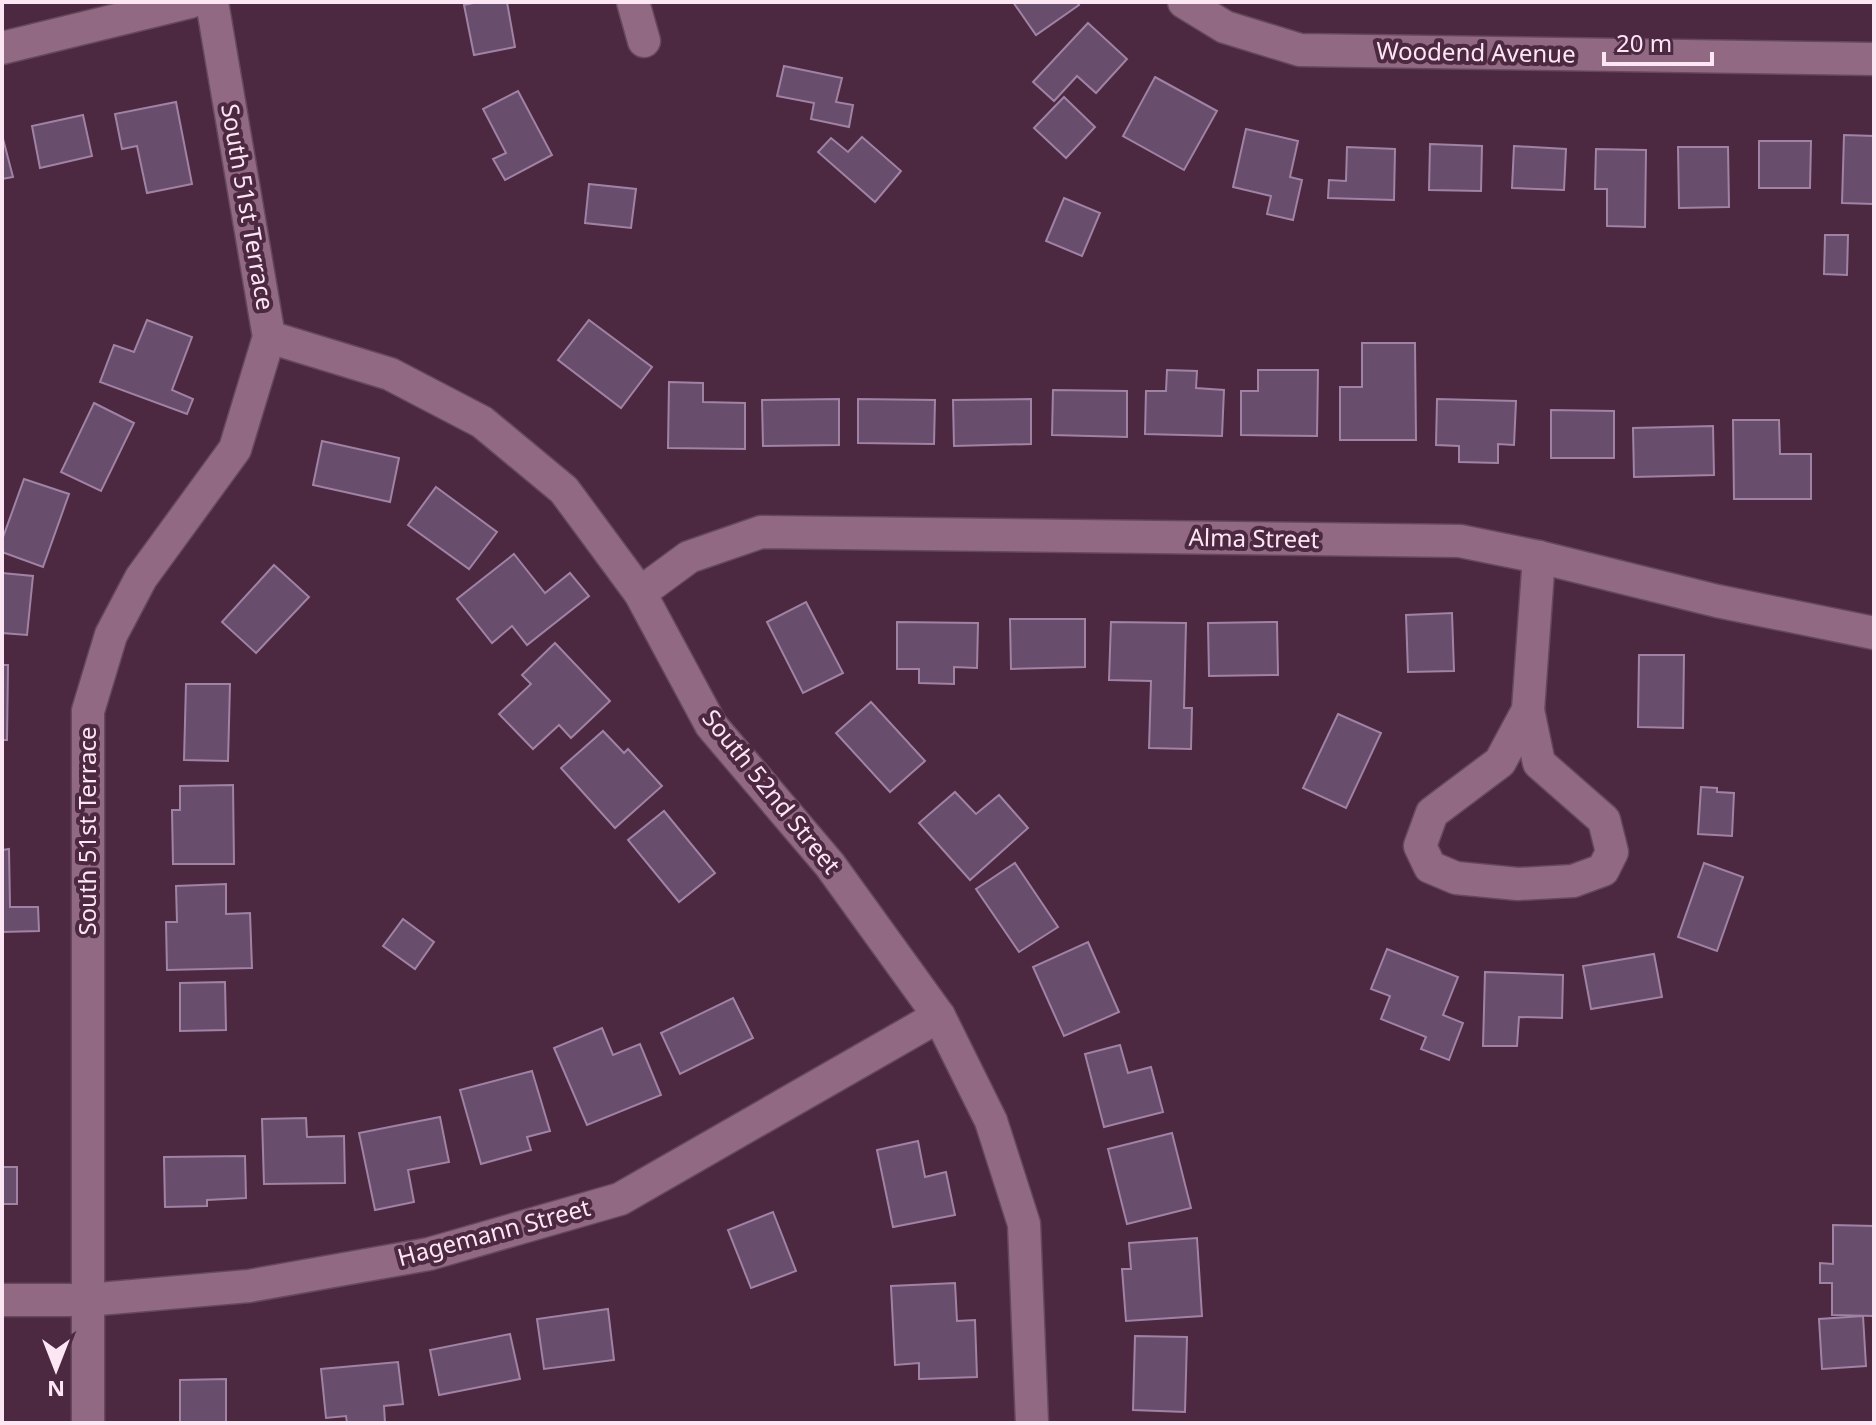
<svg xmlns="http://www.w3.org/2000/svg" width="1876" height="1425" viewBox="0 0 1876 1425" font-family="'Noto Sans',sans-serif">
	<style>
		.building { fill: #694d6d; stroke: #a082a5; stroke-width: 2 }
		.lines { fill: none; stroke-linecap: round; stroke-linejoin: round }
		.minor-casing { stroke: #66485c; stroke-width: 35 }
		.minor { stroke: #916982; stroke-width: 32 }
		.labels { text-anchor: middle; stroke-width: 8; stroke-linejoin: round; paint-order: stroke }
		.street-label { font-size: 24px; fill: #fde6f4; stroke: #4c2940 }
	</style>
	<rect width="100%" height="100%" fill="#4c2940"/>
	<!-- building -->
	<g class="building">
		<polygon points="478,2 507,2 515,47 474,55 464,5"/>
		<polygon points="1013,2 1077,2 1079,5 1036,35"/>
		<polygon points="1088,23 1127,59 1096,93 1077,76 1054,101 1033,82"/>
		<polygon points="784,66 842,78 836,102 853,105 849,127 811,119 814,103 777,96"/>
		<polygon points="1155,77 1217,111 1184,170 1123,136"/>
		<polygon points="518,91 552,155 505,180 493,159 506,153 483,109"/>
		<polygon points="1064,97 1095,127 1066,158 1034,128"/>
		<polygon points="176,102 192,184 147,193 137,146 122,149 115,114"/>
		<polygon points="83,115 92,156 40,168 32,126"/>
		<polygon points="1246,129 1298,141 1290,177 1302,180 1293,220 1267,214 1271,196 1233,187"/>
		<polygon points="2,135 13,177 2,179"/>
		<polygon points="1844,135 1874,136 1874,204 1842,203"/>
		<polygon points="862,137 901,171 875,202 818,152 831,138 848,152"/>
		<polygon points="1759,141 1811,141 1810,188 1759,188"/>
		<polygon points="1430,144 1482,146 1481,191 1429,190"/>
		<polygon points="1514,146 1566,149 1564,190 1512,188"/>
		<polygon points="1347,147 1395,149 1394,200 1328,198 1329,180 1346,181"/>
		<polygon points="1678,147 1728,147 1729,207 1679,208"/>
		<polygon points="1596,149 1646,150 1645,227 1607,226 1607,189 1595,189"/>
		<polygon points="589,184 636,189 631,228 585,223"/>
		<polygon points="1064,198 1100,213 1082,256 1046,241"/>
		<polygon points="1825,235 1848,235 1847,275 1824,274"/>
		<polygon points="147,320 192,337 172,390 193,399 187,414 100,382 114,345 134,352"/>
		<polygon points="589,320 652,367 621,408 558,360"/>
		<polygon points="1362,343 1415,343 1416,440 1340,440 1340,387 1362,387"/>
		<polygon points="1167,370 1197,371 1196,388 1224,390 1222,436 1145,434 1146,391 1166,391"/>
		<polygon points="1258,370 1318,370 1317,436 1241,435 1241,391 1258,391"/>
		<polygon points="669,382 703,383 703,402 745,403 745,449 668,448"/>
		<polygon points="1053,390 1127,391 1127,437 1052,435"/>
		<polygon points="839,399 839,445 763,446 762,400"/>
		<polygon points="858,399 935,400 934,444 858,443"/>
		<polygon points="1031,399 1031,444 954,446 953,400"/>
		<polygon points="1437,399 1516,401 1514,445 1498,444 1498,463 1459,462 1459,446 1436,445"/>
		<polygon points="94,403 134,423 101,491 61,472"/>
		<polygon points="1551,410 1614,411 1614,458 1551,458"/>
		<polygon points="1733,420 1779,420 1780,454 1811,454 1811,499 1734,499"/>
		<polygon points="1713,426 1714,475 1634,477 1633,428"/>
		<polygon points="322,441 399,458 390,502 313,485"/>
		<polygon points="24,479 69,494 43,567 2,552 2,540"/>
		<polygon points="436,487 497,532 469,569 408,525"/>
		<polygon points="514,554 545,593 570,573 589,596 527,645 512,626 492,643 457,599"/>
		<polygon points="274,565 309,597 256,653 222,622"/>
		<polygon points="2,573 33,576 27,635 2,633"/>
		<polygon points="806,602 843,673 803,693 767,622"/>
		<polygon points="1452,613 1454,671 1408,672 1406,615"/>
		<polygon points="1010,619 1085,619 1085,667 1011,669"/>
		<polygon points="897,622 978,623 977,668 954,667 954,684 919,683 919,669 897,669"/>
		<polygon points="1111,622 1186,623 1184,708 1192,708 1191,749 1149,748 1151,681 1109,680"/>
		<polygon points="1277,622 1278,675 1209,676 1208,623"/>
		<polygon points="555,643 610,701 571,738 559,725 533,749 499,714 531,684 522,675"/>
		<polygon points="1639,655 1684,655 1683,728 1638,727"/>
		<polygon points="2,665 8,665 7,740 2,740"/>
		<polygon points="186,684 230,684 228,761 184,760"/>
		<polygon points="871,702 925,761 890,792 836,733"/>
		<polygon points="1338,714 1381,733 1346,808 1303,788"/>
		<polygon points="603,731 624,753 628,749 662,786 615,828 561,768"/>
		<polygon points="233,785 234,864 173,864 172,810 180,810 180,786"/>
		<polygon points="1701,787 1717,788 1717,792 1734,793 1732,836 1698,834"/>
		<polygon points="955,792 976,814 999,795 1028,828 970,880 919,823"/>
		<polygon points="664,811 715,873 679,902 628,840"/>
		<polygon points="9,849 10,907 38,907 39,931 2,932 2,850"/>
		<polygon points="1015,863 1058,927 1019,952 976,889"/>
		<polygon points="1704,863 1743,877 1717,951 1678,937"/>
		<polygon points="226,884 226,914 250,913 252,968 167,970 166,922 177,922 176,886"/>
		<polygon points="403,919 434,942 415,969 383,946"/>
		<polygon points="1088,942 1119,1012 1064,1036 1033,967"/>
		<polygon points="1387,949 1458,977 1443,1015 1463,1023 1449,1060 1421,1049 1426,1037 1381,1019 1390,996 1371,989"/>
		<polygon points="1654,954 1662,997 1591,1009 1583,966"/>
		<polygon points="1485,972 1563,975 1562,1018 1519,1017 1517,1046 1483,1046"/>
		<polygon points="225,982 226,1030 180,1031 180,983"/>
		<polygon points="733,998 753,1038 680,1074 661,1033"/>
		<polygon points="602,1028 613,1055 640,1044 661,1095 587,1125 554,1048"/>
		<polygon points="1120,1045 1128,1073 1151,1067 1163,1112 1104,1127 1085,1054"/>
		<polygon points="532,1071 550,1131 527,1137 531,1150 481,1164 460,1090"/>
		<polygon points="440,1117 449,1162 408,1170 414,1202 375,1210 359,1133"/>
		<polygon points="306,1118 307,1137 344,1136 345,1183 264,1184 262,1119"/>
		<polygon points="1172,1133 1191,1208 1127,1224 1108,1149"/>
		<polygon points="918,1141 925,1177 946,1172 955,1215 893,1227 877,1150"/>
		<polygon points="2,1142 2,1167 17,1167 17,1204 3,1204 3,1222 2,1222"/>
		<polygon points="245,1156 246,1198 207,1200 207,1206 165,1207 164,1157"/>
		<polygon points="773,1212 796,1271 751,1288 728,1230"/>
		<polygon points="1833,1225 1874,1226 1874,1316 1832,1315 1832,1283 1820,1283 1820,1263 1833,1264"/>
		<polygon points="1197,1238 1202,1316 1126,1321 1122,1269 1131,1269 1129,1243"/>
		<polygon points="955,1283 957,1321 975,1320 977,1377 919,1379 919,1363 895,1365 891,1286"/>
		<polygon points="608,1309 614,1360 544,1369 537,1319"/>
		<polygon points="1863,1316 1866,1366 1822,1369 1819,1319"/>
		<polygon points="510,1334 520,1379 439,1395 430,1350"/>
		<polygon points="1135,1336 1187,1337 1185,1412 1133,1410"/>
		<polygon points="398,1362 403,1404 384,1406 385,1423 347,1423 346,1416 326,1418 321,1369"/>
		<polygon points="226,1379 226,1423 180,1423 180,1380"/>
	</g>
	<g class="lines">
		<!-- minor casing -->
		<g class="minor-casing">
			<g id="minor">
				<polyline points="633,2 644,41"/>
				<polyline points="1184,2 1225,27 1300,50 1874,59"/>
				<polyline points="2,48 190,2"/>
				<polyline points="269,337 390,374 482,422 564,490 640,593 711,725 830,865 939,1016 991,1121 1024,1224 1032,1423"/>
				<polyline points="640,593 689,557 761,532 1460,541 1539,557 1717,601 1874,633"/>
				<polygon points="1528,710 1539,763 1604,820 1612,852 1603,870 1573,881 1518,884 1456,878 1430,867 1420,846 1432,813 1500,762"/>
				<polyline points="1528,710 1539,557"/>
				<polyline points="2,1300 87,1300 249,1286 429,1254 620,1199 939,1016"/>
				<polyline points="88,1423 88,711 111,635 141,578 235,449 269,337 212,2"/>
			</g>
		</g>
		<!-- minor -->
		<use href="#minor" class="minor"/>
	</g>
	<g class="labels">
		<!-- street labels -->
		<g class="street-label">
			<text transform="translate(1476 53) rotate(1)" y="8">Woodend Avenue</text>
			<text transform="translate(247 207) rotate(80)" y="8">South 51st Terrace</text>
			<text transform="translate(1254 539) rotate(1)" y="8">Alma Street</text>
			<text transform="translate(771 792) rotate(51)" y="8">South 52nd Street</text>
			<text transform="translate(88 831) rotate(-90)" y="8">South 51st Terrace</text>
			<text transform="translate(494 1233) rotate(-15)" y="8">Hagemann Street</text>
		</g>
	</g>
	<!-- border -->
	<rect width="1876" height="1425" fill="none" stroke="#fde6f4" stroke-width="8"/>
	<!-- north arrow -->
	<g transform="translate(56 1369) rotate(180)" stroke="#4c2940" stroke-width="6" paint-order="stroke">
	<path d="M0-6L14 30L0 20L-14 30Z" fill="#fde6f4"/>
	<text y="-12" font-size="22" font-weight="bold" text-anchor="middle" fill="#fde6f4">N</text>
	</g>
	<!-- scale -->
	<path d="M1604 52v12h108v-12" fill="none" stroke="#fde6f4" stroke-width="4"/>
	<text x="1616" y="52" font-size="24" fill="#fde6f4" stroke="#4c2940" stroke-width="6" paint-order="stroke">20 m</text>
</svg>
